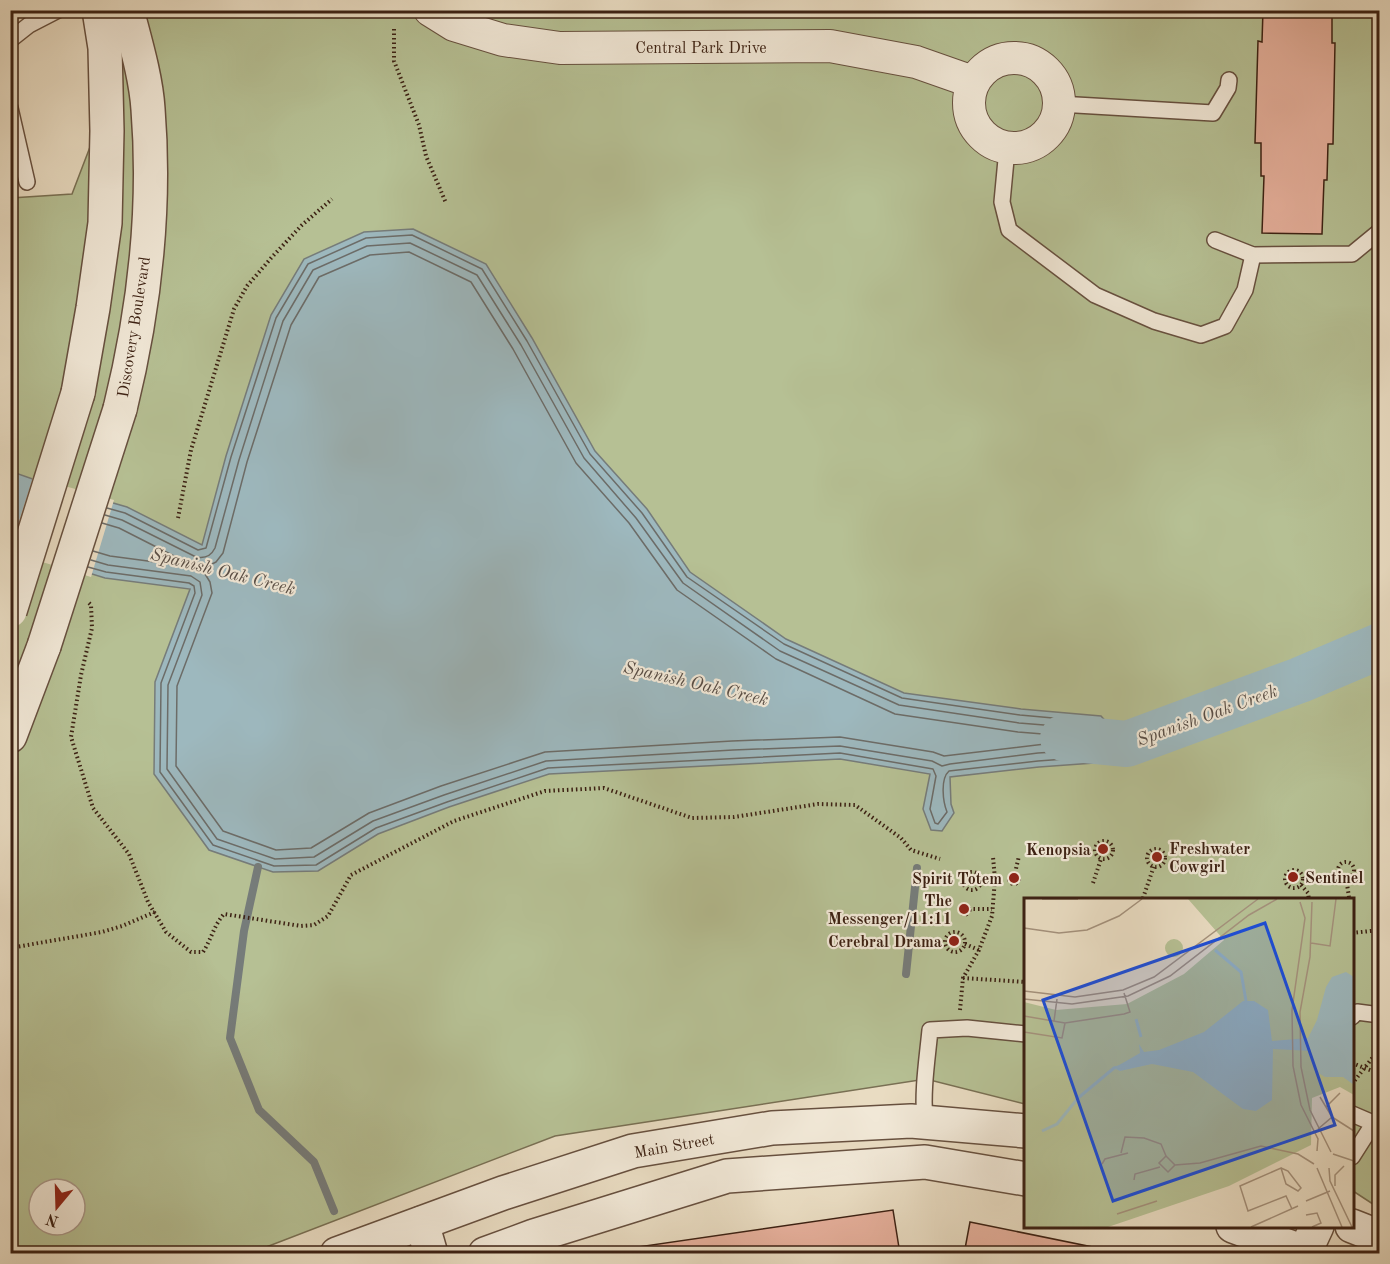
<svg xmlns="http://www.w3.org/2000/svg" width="1390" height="1264" viewBox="0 0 1390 1264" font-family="'Old Standard TT',serif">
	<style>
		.green { fill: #b6c094; stroke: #797054; stroke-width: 1.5; fill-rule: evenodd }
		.water { fill: #9db8be; stroke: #767c7a; stroke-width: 1.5 }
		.pier { fill: #e9dcc2 }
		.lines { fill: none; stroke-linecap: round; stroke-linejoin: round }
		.shore { stroke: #6c6c68; stroke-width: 1.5 }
		.stream { stroke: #767c7a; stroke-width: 8 }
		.river { stroke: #9db8be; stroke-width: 46 }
		.building { fill: #e5af9b; stroke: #3c2113; stroke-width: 1.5 }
		.service-casing { stroke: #67503f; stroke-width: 18 }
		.minor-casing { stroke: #67503f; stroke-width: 34 }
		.tertiary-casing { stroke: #67503f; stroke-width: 36 }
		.path { stroke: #3c2113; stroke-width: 4; stroke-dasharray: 1.5 3; stroke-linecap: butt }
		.service { stroke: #f1e8d7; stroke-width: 15 }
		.minor { stroke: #f1e8d7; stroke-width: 32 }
		.tertiary { stroke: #f1e8d7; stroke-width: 33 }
		.tertiary-bridge-casing { stroke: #67503f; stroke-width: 36; stroke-linecap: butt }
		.tertiary-bridge { stroke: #f1e8d7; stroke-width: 33 }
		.poi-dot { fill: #8f2418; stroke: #f1e8d7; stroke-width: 2 }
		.labels { text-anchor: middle; stroke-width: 4.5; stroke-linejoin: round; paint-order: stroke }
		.street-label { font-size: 16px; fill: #3c2113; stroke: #f1e8d7 }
		.poi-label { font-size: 16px; font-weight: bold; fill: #3c2113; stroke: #f1e8d7; text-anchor: end }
		.water-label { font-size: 18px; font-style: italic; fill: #594e46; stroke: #f1e8d7 }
		.inset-river { fill: none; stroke: #9db8be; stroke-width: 3 }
		.inset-road { fill: none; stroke: #a4917c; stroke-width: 1.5 }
		.view { fill: #1d4ed8; fill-opacity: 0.15; stroke: #1d4ed8; stroke-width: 3 }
		.inset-edge { fill: none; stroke: #3c2113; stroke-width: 3 }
	</style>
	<rect width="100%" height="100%" fill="#e9dcc2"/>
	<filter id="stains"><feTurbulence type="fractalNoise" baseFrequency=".00333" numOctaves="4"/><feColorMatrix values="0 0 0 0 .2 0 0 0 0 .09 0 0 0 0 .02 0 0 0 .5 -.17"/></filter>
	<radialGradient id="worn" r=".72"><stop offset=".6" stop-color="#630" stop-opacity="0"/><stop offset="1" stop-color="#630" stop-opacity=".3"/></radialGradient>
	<!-- green -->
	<path class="green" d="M142,11H1379V1208L1353,1191L1352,900H1026L1025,1104L926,1079L555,1136L261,1249L262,1253L11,1254V198L72,194ZM39,1189H75V1225H39Z"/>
	<!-- water -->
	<polygon class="water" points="413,229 486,264 532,338 595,451 647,509 690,572 786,639 904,693 1021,709 1101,716 1109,725 1113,736 1127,744 1108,762 1039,767 950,777 951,804 954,813 942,831 931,830 923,809 930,774 840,759 549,774 449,807 378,834 318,871 273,872 209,850 154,774 155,682 190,589 105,578 11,549 10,471 44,483 127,507 202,545 226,456 271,315 304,259 364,232"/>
	<!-- pier -->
	<polygon class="pier" points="33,477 114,500 91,577 10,552 11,546"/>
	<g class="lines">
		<!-- shore -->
		<g class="shore">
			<polygon points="409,252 471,282 513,349 576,463 629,523 677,590 776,659 895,714 1018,732 1068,736 1070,741 944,756 933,752 840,737 732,741 545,752 441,786 369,813 311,848 276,850 223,831 176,766 177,686 212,593 210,582 202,569 216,562 223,553 247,462 291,325 319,277 370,255"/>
			<polyline points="93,551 110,556 178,565 182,563 180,559 119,528 102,523"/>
			<path d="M91,560L108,565L191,576L200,582L202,595L168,685L167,769L217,839L275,859L314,857L373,821L444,795L546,761L733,750L840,746L932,761L942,766L950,764L1038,753L1101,749L1103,747L1098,732L1094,729L1019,723L899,705L780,651L683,583L636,518L584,458L521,345L477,275L410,243L367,246L313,270L283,321L239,460L215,548C211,556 205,559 196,557L122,520L105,515"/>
			<path d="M88,567L106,572L189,583L194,586L195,593L161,683L160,772L213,845L274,866L316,865L376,828L447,802L548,768L840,753L933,769L936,776L930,809L935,823L938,824L947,812C943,802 940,779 949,771L1038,761L1105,756L1115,747L1108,739L1104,728L1097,722L1020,715L902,698L784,644L687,577L642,513L590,454L527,341L482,269L412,235L366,238L308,264L276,318L231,457L206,548L198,550L125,513L107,508"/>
		</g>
		<!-- stream -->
		<g class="stream">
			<polyline points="258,867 244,931 230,1038 259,1110 314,1162 334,1211"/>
			<polyline points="906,974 917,868"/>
		</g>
		<!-- river -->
		<polyline class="river" points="1063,738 1127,744 1300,680 1380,646"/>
	</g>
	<!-- building -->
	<g class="building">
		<polygon points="1263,10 1332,10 1332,43 1335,43 1333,144 1328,144 1327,180 1324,180 1322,234 1262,233 1264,176 1261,176 1261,143 1255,143 1258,41 1262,42"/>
		<polygon points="893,1210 900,1254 611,1254 610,1251"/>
		<polygon points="970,1222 1127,1254 964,1254"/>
	</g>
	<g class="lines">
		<!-- service casing -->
		<g class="service-casing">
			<g id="service">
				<polyline points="10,40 29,25 58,10"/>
				<polyline points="1059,104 1213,113 1228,88 1229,80"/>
				<polyline points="10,108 27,182"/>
				<polyline points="1007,149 1002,202 1009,230 1095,295 1154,321 1201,335 1225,326 1245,290 1253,255"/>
				<polyline points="1215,240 1253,255 1352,254 1380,231"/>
				<polyline points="1352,1017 1357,1012 1380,1015"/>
				<polyline points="1352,1114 1380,1126"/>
				<path d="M925,1122C922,1091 927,1061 930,1030L967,1028L1026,1034"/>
				<polyline points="1352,1157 1373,1124"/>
			</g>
		</g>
		<!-- minor casing -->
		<g class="minor-casing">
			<g id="minor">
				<polyline points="430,10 454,25 503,40 560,48 830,46 916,62 973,82"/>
				<circle cx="1014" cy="103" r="45"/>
			</g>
		</g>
		<!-- tertiary casing -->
		<g class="tertiary-casing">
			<g id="tertiary">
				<polyline points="78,393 93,308 105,223 107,131 105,48 99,10"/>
				<path d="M120,409C144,312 156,209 148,109C146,77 135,41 127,10"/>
				<polyline points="10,736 44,646"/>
				<polyline points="422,1223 431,1254"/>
				<polyline points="1233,1226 1309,1254"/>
				<polyline points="1352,1226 1380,1237"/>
				<polyline points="1305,1252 1317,1226"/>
				<polyline points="337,1254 503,1193 633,1151 772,1128 911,1121 1026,1131"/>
				<polyline points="485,1254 534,1236 727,1176 925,1162 1026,1179"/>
			</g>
		</g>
		<!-- path -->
		<g class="path">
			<polyline points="394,29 394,61 419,125 426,156 446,203"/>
			<polyline points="178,518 191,450 234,309 247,286 272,257 302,225 332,199"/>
			<path d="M89,603L91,605L92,628L81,675L71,737L93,808L129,854L148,902L166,932L191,952H203C211,940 214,925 224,914L301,926L314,925L328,916L351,875L454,821L545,791L604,788L692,818L734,817L818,804L855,805L901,838L911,850L940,859"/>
			<circle cx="1104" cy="850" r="9"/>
			<circle cx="1156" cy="858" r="9"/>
			<circle cx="1346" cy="870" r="8"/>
			<circle cx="1294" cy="879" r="9"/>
			<circle cx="972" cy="881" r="9"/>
			<polyline points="1015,873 1019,856"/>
			<circle cx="1014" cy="879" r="5"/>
			<polyline points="1346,878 1349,897"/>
			<polyline points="982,881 995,879"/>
			<polyline points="1093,883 1101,859"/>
			<polyline points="1301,885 1308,893 1309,900"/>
			<polyline points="1143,898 1154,866"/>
			<circle cx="965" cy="910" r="4.5"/>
			<polyline points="969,909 992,909"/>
			<circle cx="955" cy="942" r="10"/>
			<polyline points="1352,933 1380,930"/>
			<polyline points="965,944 979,950"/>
			<polyline points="10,948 102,932 122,926 155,912"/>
			<polyline points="963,978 1026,982"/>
			<polyline points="960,1010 963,978 979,950 992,916 995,879 993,857"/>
			<polyline points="1352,1063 1380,1074"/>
			<polyline points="1352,1084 1380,1048"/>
		</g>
		<!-- service -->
		<use href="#service" class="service"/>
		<!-- minor -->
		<use href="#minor" class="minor"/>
		<!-- tertiary -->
		<use href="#tertiary" class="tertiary"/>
		<!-- tertiary-bridge casing -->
		<g class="tertiary-bridge-casing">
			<g id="tertiary-bridge">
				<polyline points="10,611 78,393"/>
				<polyline points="44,646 120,409"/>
			</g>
		</g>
		<!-- tertiary-bridge -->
		<use href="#tertiary-bridge" class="tertiary-bridge"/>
	</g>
	<!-- markers -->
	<g class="poi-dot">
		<circle cx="1103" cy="849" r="6"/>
		<circle cx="1157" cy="857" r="6"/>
		<circle cx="1293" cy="877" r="6"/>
		<circle cx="1014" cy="878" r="6"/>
		<circle cx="964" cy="909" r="6"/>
		<circle cx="954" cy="941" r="6"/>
	</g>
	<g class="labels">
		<!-- street labels -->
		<g class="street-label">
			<text x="701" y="53">Central Park Drive</text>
			<text transform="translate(133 327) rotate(-81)" y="6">Discovery Boulevard</text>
			<text transform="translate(674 1145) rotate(-10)" y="6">Main Street</text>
		</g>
		<!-- poi labels -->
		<g class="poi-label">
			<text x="1169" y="854" text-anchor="start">Freshwater<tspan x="1169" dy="18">Cowgirl</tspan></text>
			<text x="1091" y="855">Kenopsia</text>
			<text x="1305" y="883" text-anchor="start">Sentinel</text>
			<text x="1002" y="884">Spirit Totem</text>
			<text x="952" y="906">The<tspan x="952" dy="18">Messenger/11:11</tspan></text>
			<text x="942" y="947">Cerebral Drama</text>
		</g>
		<!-- water labels -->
		<g class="water-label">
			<text transform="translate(223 571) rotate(14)" y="6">Spanish Oak Creek</text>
			<text transform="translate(696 683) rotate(13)" y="6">Spanish Oak Creek</text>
			<text transform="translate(1207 715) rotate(-20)" y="6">Spanish Oak Creek</text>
		</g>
	</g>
	<!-- overview -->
	<g transform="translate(1024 898)">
		<rect width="330" height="330" fill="#e9dcc2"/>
		<path d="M164,1H330V197L316,189L288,200L287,247L205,288L84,329H0V104L32,112L103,106L160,76L200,42ZM141 50a9 9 0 1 1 18 0a9 9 0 1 1-18 0Z" fill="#b6c094"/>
		<path d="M322,74L330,79V187L319,179H301L293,174L287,153L249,151L248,202L232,213L219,211L169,174L128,166L96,173L90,170L116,155L115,146L120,154L135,152L180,134L219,103H230L244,112L248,143L284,140L293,122L302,89L308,79Z" fill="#9db8be"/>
		<path class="inset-river" d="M191,52L217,74L222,103M112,121L117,139M18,233L33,226L54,200L90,170L100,168"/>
		<path class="inset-road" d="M18,1H54M276,4L281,20L268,112L269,168L277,207L294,241L293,253M288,4L286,59L276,114L277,169L286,212L307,254M0,30L35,35L63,32L95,18L118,1M287,45L306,48L312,1M0,93L51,99L99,92L130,79L234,1M0,101L48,106L104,98L146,78L225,17L253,1M0,118L41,125L100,116L106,114L100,95M30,123L33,101M0,134L38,140L41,125M302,209L316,195M308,219L330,233M294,231L308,219L296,199M97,255L101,239L120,240L137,246L142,258M309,256L330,263M78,266L81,261L104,255M151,267L142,258L135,265L144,274L151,267L176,265L237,248L274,256L290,266M257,270L264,273L277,290L274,293L262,286L257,270L216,288L224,313L262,298L268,311M293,270L318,329M305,270L306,283L328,329M110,282L111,276L136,269M311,288V277L320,268M282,303L306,293M93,316L133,303M282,317L293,315L297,325L288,329M227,329L274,308"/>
		<path class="view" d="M241,25L311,227L89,303L19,102Z"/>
		<rect width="330" height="330" class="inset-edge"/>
	</g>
	<!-- margin -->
	<rect width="1390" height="1264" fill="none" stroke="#e9dcc2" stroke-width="36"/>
	<rect x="12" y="12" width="1366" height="1240" fill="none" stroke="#3c2113" stroke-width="3"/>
	<rect x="18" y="18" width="1354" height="1228" fill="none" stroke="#3c2113" stroke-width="1.5"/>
	<!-- north arrow -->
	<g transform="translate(57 1207) rotate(199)"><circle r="28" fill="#f1e8d7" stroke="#a99889" stroke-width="1.5"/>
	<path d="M0-4.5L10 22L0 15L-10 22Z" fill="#8f2418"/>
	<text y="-9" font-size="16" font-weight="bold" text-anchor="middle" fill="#3c2113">N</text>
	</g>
	<rect width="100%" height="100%" filter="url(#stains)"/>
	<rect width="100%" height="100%" fill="url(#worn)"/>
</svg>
